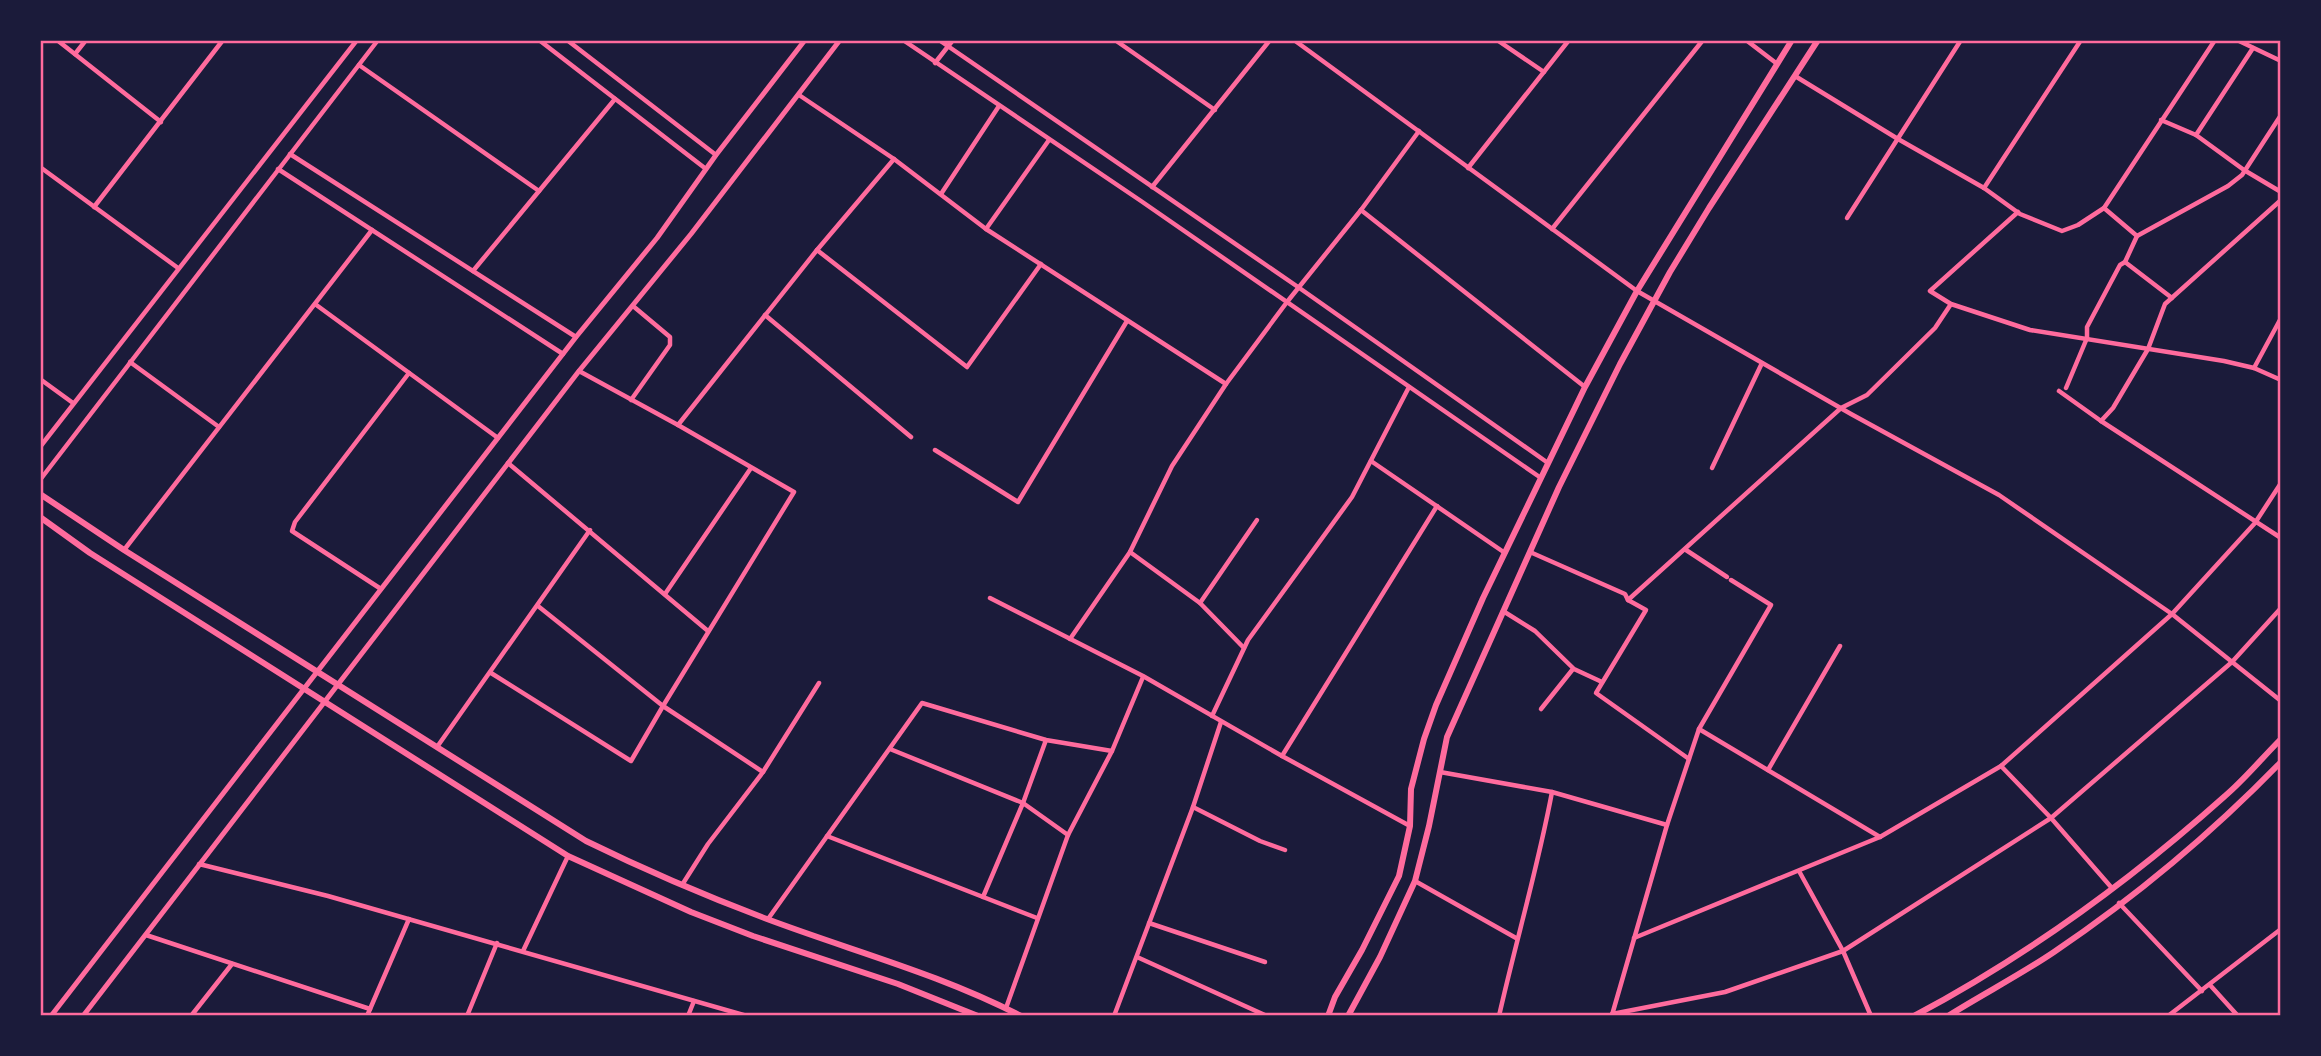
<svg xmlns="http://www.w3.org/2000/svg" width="2321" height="1056" viewBox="0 0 2321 1056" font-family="'Times New Roman',serif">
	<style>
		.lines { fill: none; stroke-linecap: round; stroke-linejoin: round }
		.minor { stroke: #ff6b9d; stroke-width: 4.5 }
		.tertiary { stroke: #ff6b9d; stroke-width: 5 }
		.secondary { stroke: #ff6b9d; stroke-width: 6 }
		.neatline { fill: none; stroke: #ff6b9d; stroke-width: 2.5 }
	</style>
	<rect width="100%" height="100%" fill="#1b1b3a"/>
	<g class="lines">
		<!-- minor -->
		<g class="minor">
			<polyline points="57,40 161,122"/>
			<polyline points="539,40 706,169"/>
			<polyline points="567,40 716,155"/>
			<polyline points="903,40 1141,201 1541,478"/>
			<polyline points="939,40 1298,287 1548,463"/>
			<polyline points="1115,40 1215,110"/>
			<polyline points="1294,40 1637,291 1851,414 1999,495 2172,614 2281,701"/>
			<polyline points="1497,40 1544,72"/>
			<polyline points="1746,40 1776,63"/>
			<polyline points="2237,40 2281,61"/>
			<polyline points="75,54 86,40"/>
			<polyline points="935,63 953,40"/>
			<polyline points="359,65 539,191"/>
			<polyline points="1795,76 1898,139 1984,188 2020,214 2062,231 2078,225 2104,208 2215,40"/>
			<polyline points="799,95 894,159 986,229 1226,384"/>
			<polyline points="2161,120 2196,135 2244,170 2281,192"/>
			<polyline points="2196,135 2253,48"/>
			<polyline points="290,154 576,337"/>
			<polyline points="40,167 178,268"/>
			<polyline points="1468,168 1569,40"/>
			<polyline points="278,169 563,354"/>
			<polyline points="1152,187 1270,40"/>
			<polyline points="1984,188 2081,40"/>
			<polyline points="941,194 999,106"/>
			<polyline points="94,207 223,40"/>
			<polyline points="2104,208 2137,236"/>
			<polyline points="1361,210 1585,387"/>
			<polyline points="2018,212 1930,291 1951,304 2030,330 2224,361 2254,368 2281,380"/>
			<polyline points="1847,218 1961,40"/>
			<polyline points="986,229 1049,140"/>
			<polyline points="1552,229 1703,40"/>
			<polyline points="817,250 967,367 1041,264"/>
			<polyline points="2125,262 2172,298"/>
			<polyline points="473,271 615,99"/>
			<polyline points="315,304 498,438"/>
			<polyline points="765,315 911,437"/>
			<polyline points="130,362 219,427"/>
			<polyline points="2254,368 2281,318"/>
			<polyline points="579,371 678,425 817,250 894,159"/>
			<polyline points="40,379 73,403"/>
			<polyline points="2066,388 2087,338 2087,327 2120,265 2125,262 2137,236 2228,186 2242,175 2281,115"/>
			<polyline points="2059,391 2101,421 2281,538"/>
			<polyline points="631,400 670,345 670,337 633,306"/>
			<polyline points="2101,421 2113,408 2148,349 2165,304 2281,200"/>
			<polyline points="40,447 357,40"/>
			<polyline points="935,450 1018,502 1127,321"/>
			<polyline points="1371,461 1505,553"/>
			<polyline points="508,463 708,631"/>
			<polyline points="1712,468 1762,363"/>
			<polyline points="40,480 378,40"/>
			<polyline points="124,550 372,230"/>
			<polyline points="1686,550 1727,577"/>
			<polyline points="1130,552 1200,603 1244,648"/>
			<polyline points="1530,552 1625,594 1628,600 1646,610 1596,693 1689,759"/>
			<polyline points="381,589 292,531 295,522 409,373"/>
			<polyline points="665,594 751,468"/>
			<polyline points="990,598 1143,676 1282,756 1410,826"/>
			<polyline points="1628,600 1841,408 1867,395 1935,328 1951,304"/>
			<polyline points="1200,603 1257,520"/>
			<polyline points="538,606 663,706 763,772"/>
			<polyline points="1503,611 1535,631 1574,669 1602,682"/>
			<polyline points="1070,639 1130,552 1172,466 1226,384 1287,302 1361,210 1419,131"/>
			<polyline points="491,673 631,761 663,706 794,492 678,425"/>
			<polyline points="1541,709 1573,669"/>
			<polyline points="1212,716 1248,640 1352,497 1409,387"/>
			<polyline points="1699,729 1880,837"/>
			<polyline points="437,747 590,530"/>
			<polyline points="890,749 1023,803 1068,835"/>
			<polyline points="1282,756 1437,506"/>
			<polyline points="2001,766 2051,818 2111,887"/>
			<polyline points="1768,770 1840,646"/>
			<polyline points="1440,772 1552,792 1667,825"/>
			<polyline points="1193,807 1260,841 1285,850"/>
			<polyline points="827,836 1037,918"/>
			<polyline points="199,864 328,896 747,1016"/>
			<polyline points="1799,871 1843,951 1871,1016"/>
			<polyline points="1415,881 1516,938"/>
			<polyline points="682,885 708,844 763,772 819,683"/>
			<polyline points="983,897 1023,803 1046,740"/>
			<polyline points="2119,903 2202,991"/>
			<polyline points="768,919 922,703 1046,740 1112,751"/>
			<polyline points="1149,923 1265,962"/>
			<polyline points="146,935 370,1009"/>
			<polyline points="1634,938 1880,837 2001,766 2172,614 2255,523 2281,483"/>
			<polyline points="523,951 568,856"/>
			<polyline points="1137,957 1267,1016"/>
			<polyline points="2210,985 2238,1016"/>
			<polyline points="1006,1008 1068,835 1112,751 1143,677"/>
			<polyline points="1612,1014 1725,992 1843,951 2051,818 2232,662 2281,608"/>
			<polyline points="1612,1015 1667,825 1699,729 1771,605 1731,580"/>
			<polyline points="191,1016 232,964"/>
			<polyline points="367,1016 409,919"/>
			<polyline points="467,1016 497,943"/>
			<polyline points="688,1016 694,1001"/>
			<polyline points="1114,1016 1193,807 1221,722"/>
			<path d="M1499,1016C1516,941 1538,867 1552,792"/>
			<polyline points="2168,1016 2281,929"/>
		</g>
		<!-- tertiary -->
		<g class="tertiary">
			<polyline points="51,1016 576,337 657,238 716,155 805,40"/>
			<polyline points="83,1016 579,371 691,234 840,40"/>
		</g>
		<!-- secondary -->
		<g class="secondary">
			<path d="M40,494L124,550L586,841C645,870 706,896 767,919C852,951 940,974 1021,1016"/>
			<polyline points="40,517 90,553 568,856 691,912 753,936 898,984 978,1016"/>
			<polyline points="1328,1016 1335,997 1362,950 1399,876 1410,826 1411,789 1424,739 1436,705 1483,598 1585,387 1637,291 1792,40"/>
			<polyline points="1348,1016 1380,957 1415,881 1429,826 1447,737 1559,487 1620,364 1670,272 1709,208 1818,40"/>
			<path d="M1914,1016C2025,957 2131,880 2225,796C2245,779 2262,758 2281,739"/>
			<path d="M1948,1016C1983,994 2020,975 2054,952C2134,898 2214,831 2281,762"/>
		</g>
	</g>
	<!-- border -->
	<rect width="2321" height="1056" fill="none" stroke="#1b1b3a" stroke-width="84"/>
	<rect x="42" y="42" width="2237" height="972" class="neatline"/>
</svg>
